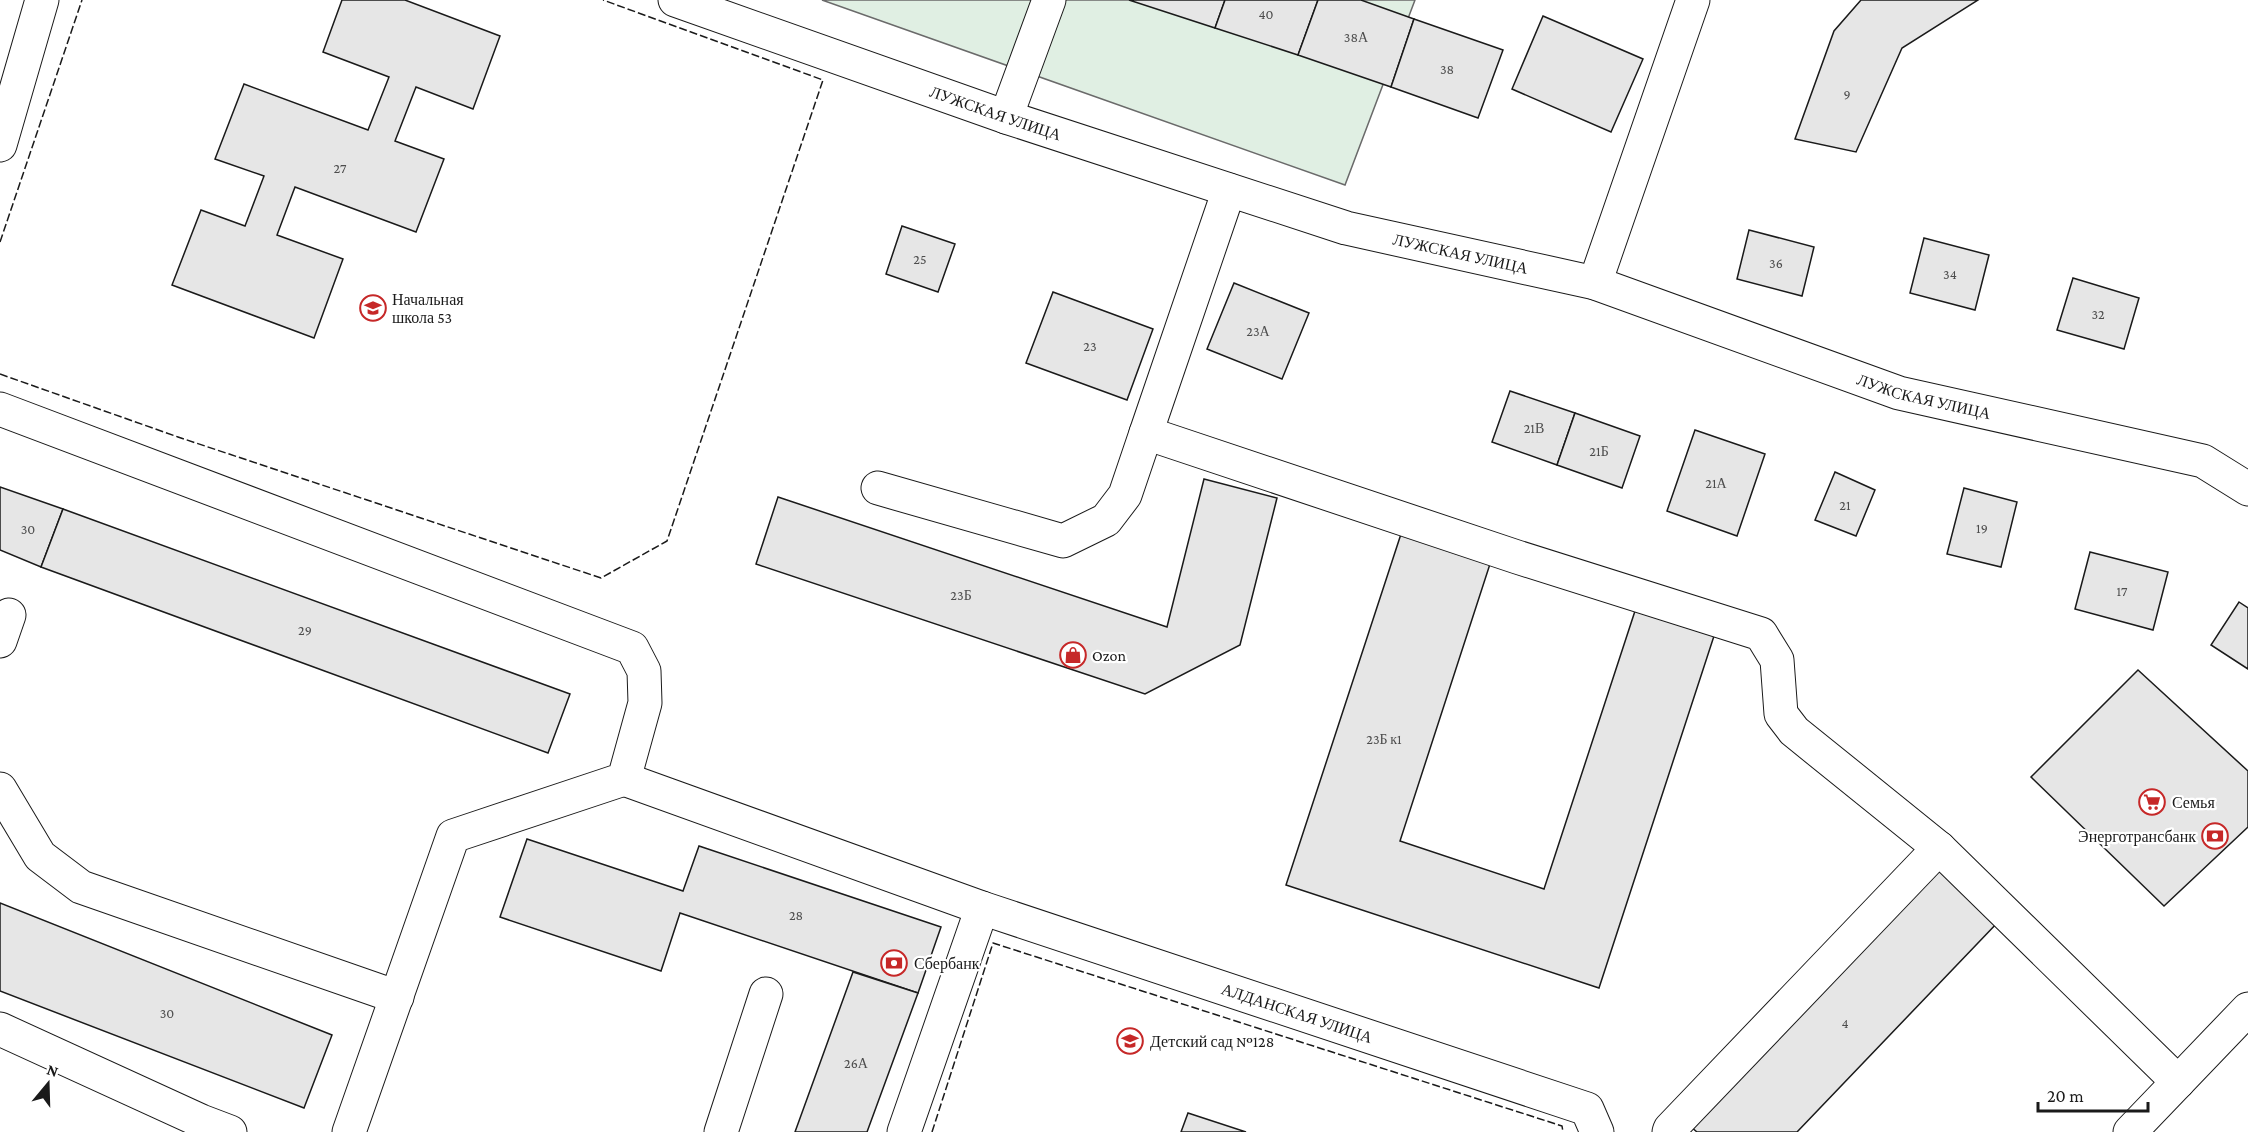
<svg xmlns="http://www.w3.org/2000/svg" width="2248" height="1132" viewBox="0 0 2248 1132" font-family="'Crimson Pro',serif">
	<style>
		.green { fill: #e0efe3; stroke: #6a6a6a; stroke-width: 1.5 }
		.building { fill: #e6e6e6; stroke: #1a1a1a; stroke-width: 1.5 }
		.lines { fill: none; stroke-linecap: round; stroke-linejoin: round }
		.minor-casing { stroke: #1a1a1a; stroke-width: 35 }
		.minor { stroke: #fff; stroke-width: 33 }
		.fence { stroke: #1a1a1a; stroke-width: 1.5; stroke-dasharray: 8 3; stroke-linecap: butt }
		.labels { text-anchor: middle; stroke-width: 4.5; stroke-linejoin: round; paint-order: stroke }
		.number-label { font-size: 14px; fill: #4d4d4d }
		.street-label { font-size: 16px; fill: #1a1a1a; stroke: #fff }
		.poi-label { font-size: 16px; fill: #1a1a1a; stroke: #fff; text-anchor: start }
	</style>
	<rect width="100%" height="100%" fill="#fff"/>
	<!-- green -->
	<polygon class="green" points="822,0 1415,0 1345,185"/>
	<!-- building -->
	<g class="building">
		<polygon points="342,0 405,0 500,36 473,109 416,87 395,141 444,159 416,232 295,187 277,235 343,259 314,338 172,285 201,210 245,226 264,176 215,159 244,84 368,130 389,77 323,52"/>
		<polygon points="1129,0 1225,0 1215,28"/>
		<polygon points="1225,0 1318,0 1298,55 1215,28"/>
		<polygon points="1318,0 1361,0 1414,19 1391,87 1298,55"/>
		<polygon points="1861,0 1978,0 1902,48 1856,152 1795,139 1834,31"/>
		<polygon points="1543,16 1643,59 1611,132 1512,89"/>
		<polygon points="1414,19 1503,50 1478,118 1391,87"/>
		<polygon points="902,226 955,244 938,292 886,274"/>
		<polygon points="1749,230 1814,247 1802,296 1737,279"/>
		<polygon points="1924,238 1989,255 1975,310 1910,293"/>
		<polygon points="2073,278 2139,298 2124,349 2057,330"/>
		<polygon points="1234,283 1309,313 1282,379 1207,349"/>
		<polygon points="1053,292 1153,329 1127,400 1026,363"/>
		<polygon points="1510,391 1575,413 1557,465 1492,442"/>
		<polygon points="1575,413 1640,436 1622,488 1557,465"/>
		<polygon points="1695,430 1765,454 1737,536 1667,511"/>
		<polygon points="1835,472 1875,490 1856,536 1815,520"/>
		<polygon points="1204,479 1277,498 1240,645 1145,694 756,564 778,497 1167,627"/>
		<polygon points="0,487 63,509 41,567 0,550"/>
		<polygon points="1964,488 2017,502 2001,567 1947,554"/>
		<polygon points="63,509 570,694 548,753 41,567"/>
		<polygon points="1401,534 1490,564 1400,841 1544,889 1635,611 1714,636 1599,988 1286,885"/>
		<polygon points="2090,552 2168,572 2153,630 2075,609"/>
		<polygon points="2239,602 2248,608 2248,669 2211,645"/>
		<polygon points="2138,670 2248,771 2248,827 2164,906 2031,777"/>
		<polygon points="527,839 683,891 699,846 941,927 918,993 680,913 661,971 500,917"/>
		<polygon points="1941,864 1999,921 1797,1132 1697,1132 1690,1126"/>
		<polygon points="0,903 332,1035 304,1108 0,991"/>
		<polygon points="853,972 918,993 867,1132 795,1132"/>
		<polygon points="1188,1113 1246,1132 1181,1132"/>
	</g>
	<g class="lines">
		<!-- minor casing -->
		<g class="minor-casing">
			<g id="minor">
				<path id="s1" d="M675,0L1006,117L1346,228L1595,283L1899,393L2203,461L2248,489"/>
				<polyline points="1006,117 1049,0"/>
				<polyline points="0,145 42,0"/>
				<polyline points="1229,190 1146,433 1517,557 1761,634 1777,660 1781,714 1794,731 1939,848"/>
				<polyline points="1595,283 1693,0"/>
				<polyline points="0,409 632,648 644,671 645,703 624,779 453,836 349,1132"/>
				<polyline points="878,488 1063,541 1106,520 1125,495 1146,433"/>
				<polyline points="0,641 9,615"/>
				<polyline points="624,779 982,908 904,1132"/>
				<polyline points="0,789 40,856 81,887 397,997"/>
				<path id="s2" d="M982,908L1587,1109L1597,1132"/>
				<polyline points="0,1029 201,1121 230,1132"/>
				<polyline points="721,1132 766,994"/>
				<polyline points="1669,1132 1670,1129 1939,848 2178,1082"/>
				<polyline points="2130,1132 2248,1009"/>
			</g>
		</g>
		<!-- minor -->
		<use href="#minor" class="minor"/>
		<!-- fence -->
		<g class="fence">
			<polyline points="0,242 82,0"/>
			<polyline points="0,374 178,437 601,578 667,541 823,80 603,0"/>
			<polyline points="932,1132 993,943 1562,1126 1563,1132"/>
		</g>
	</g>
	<!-- icons -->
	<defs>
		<g id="school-ring" transform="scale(1.35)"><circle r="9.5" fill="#fff" stroke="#c62828" stroke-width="1.5"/><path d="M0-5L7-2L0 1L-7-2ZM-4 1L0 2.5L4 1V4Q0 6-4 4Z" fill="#c62828"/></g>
		<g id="shop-ring" transform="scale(1.35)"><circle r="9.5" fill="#fff" stroke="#c62828" stroke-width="1.5"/><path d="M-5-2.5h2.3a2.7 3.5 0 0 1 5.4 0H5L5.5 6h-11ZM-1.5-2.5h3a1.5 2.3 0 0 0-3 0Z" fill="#c62828"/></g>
		<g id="supermarket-ring" transform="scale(1.35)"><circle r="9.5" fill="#fff" stroke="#c62828" stroke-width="1.5"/><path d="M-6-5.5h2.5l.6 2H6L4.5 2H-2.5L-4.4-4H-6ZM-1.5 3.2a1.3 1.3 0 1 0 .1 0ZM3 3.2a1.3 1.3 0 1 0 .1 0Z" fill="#c62828"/></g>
		<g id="bank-ring" transform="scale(1.35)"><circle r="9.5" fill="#fff" stroke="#c62828" stroke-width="1.5"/><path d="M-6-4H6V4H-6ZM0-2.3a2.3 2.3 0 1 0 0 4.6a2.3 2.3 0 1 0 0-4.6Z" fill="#c62828"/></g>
	</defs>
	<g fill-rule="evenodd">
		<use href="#school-ring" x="373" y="308"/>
		<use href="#shop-ring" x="1073" y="655"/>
		<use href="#supermarket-ring" x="2152" y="802"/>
		<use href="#bank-ring" x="2215" y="836"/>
		<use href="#bank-ring" x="894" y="963"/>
		<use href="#school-ring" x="1130" y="1041"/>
	</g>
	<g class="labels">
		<!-- number labels -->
		<g class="number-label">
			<text x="1266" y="19">40</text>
			<text x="1356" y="42">38А</text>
			<text x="1447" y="74">38</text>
			<text x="1847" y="99">9</text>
			<text x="340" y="173">27</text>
			<text x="920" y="264">25</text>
			<text x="1776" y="268">36</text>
			<text x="1950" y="279">34</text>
			<text x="2098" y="319">32</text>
			<text x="1258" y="336">23А</text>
			<text x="1090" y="351">23</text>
			<text x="1534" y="433">21В</text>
			<text x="1599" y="456">21Б</text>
			<text x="1716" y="488">21А</text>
			<text x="1845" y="510">21</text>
			<text x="1982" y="533">19</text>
			<text x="28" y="534">30</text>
			<text x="2122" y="596">17</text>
			<text x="961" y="600">23Б</text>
			<text x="305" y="635">29</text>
			<text x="1384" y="744">23Б к1</text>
			<text x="796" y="920">28</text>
			<text x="167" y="1018">30</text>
			<text x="1845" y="1028">4</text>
			<text x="856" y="1068">26А</text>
		</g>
		<!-- street labels -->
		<g class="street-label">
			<text dy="6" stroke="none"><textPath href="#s1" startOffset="340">ЛУЖСКАЯ УЛИЦА</textPath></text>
			<text dy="6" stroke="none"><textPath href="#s1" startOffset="826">ЛУЖСКАЯ УЛИЦА</textPath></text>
			<text dy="6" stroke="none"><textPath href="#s1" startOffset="1312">ЛУЖСКАЯ УЛИЦА</textPath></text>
			<text dy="6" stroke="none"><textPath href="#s2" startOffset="332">АЛДАНСКАЯ УЛИЦА</textPath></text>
		</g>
		<!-- poi labels -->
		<g class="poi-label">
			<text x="392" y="305">Начальная<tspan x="392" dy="18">школа 53</tspan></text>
			<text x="1092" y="661">Ozon</text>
			<text x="2172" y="808">Семья</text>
			<text x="2196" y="842" text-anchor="end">Энерготрансбанк</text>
			<text x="914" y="969">Сбербанк</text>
			<text x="1150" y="1047">Детский сад №128</text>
		</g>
	</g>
	<!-- north arrow -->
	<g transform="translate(48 1084) rotate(19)" stroke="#ffffff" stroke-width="4.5" paint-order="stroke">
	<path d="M0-4.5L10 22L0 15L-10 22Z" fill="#1a1a1a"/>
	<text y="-9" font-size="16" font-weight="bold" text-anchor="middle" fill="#1a1a1a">N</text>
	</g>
	<!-- scale -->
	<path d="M2038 1102v9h110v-9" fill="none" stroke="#1a1a1a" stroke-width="3"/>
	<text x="2047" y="1102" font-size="18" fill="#1a1a1a" stroke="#ffffff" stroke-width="4.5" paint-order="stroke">20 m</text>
</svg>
